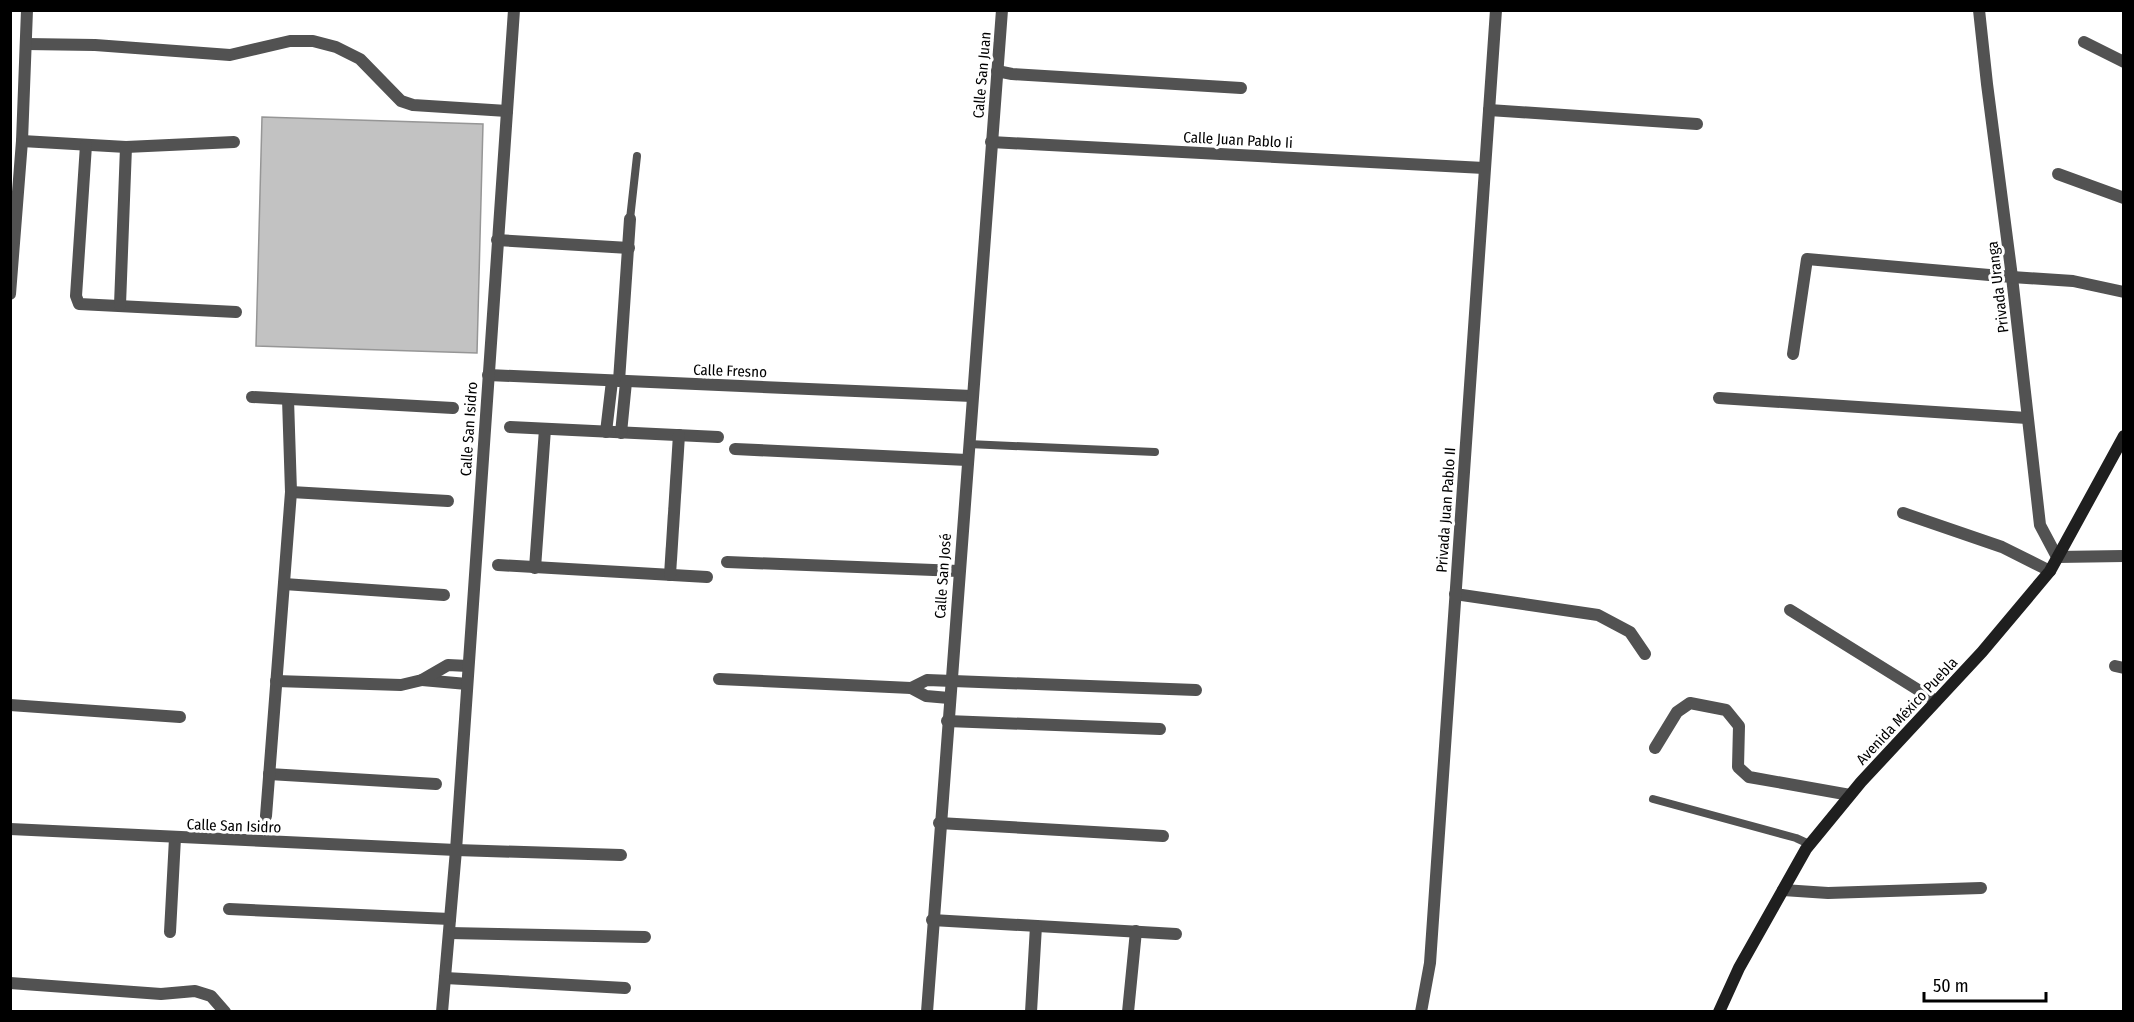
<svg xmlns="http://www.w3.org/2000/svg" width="2134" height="1022" viewBox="0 0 2134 1022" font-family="'Fira Sans Condensed',sans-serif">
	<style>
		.building { fill: #c2c2c2; stroke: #969696; stroke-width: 1.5 }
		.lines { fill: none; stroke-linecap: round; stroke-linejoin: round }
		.lane { stroke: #525252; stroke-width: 8 }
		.street { stroke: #525252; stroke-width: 12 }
		.secondary { stroke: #1f1f1f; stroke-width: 12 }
		.labels { text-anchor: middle; stroke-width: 6; stroke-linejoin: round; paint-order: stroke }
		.street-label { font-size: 15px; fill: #000; stroke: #fff }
	</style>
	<rect width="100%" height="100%" fill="#fff"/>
	<!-- building -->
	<polygon class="building" points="262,117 483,124 477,353 256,346"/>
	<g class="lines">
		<!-- lane -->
		<g class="lane">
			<polyline points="630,219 637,156"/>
			<polyline points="968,444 1155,452"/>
			<polyline points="1653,799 1796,838 1809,844"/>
		</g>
		<!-- street -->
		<g class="street">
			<polyline points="1979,10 1987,84 2012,277 2040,525 2057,557 2124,556"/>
			<polyline points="2084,42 2124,62"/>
			<polyline points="26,44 95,45 230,55 290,41 313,41 336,47 360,59 401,101 413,105 507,111"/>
			<polyline points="997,71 1012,74 1241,88"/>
			<polyline points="1489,110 1697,124"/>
			<polyline points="22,141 126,147 234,142"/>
			<polyline points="991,142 1484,168"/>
			<polyline points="86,145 76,296 79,304 236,312"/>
			<polyline points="2058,174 2124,198"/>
			<polyline points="497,240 629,248"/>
			<polyline points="10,294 22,141 27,10"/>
			<polyline points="120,305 126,147"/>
			<polyline points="1793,354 1807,259 2012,277 2073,281 2124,292"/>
			<polyline points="488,375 972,396"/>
			<polyline points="619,381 630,219"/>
			<polyline points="252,397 453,408"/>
			<polyline points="1719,398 2027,418"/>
			<polyline points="510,427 718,437"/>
			<polyline points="606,432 612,381"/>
			<polyline points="621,433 626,382"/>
			<polyline points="735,449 967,460"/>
			<polyline points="291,492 448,501"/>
			<polyline points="1903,513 2002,547 2050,571"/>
			<polyline points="727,562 959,571"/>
			<polyline points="498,565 707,577"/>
			<polyline points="535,568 545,429"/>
			<polyline points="670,575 679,435"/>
			<polyline points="284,584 444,595"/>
			<polyline points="1455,594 1598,615 1630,632 1645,654"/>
			<polyline points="1790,610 1936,701"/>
			<polyline points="2115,666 2124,668"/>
			<polyline points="719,679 911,688 926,696 949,698"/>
			<polyline points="422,680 467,684"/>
			<polyline points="276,681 401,685 422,680 448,665 468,666"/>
			<polyline points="911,688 927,680 1196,690"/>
			<polyline points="10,705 180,717"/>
			<polyline points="947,721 1160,729"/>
			<polyline points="1655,748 1677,712 1690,703 1726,710 1739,726 1738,767 1749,777 1850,795"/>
			<polyline points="269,774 436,784"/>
			<polyline points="266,816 291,492 288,399"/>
			<polyline points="939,823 1163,836"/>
			<polyline points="10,829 456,850 621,855"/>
			<polyline points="1783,890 1828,893 1981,888"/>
			<polyline points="229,909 450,919"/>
			<polyline points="932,920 1176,934"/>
			<polyline points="170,932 175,838"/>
			<polyline points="449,933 645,937"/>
			<polyline points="445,978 625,988"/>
			<polyline points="10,983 161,994 195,991 211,996 225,1012"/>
			<polyline points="442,1012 456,850 514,10"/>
			<polyline points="927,1012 1002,10"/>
			<polyline points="1031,1012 1036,926"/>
			<polyline points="1128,1012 1136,931"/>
			<polyline points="1421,1012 1430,963 1496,10"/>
		</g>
		<!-- secondary -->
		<polyline class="secondary" points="1719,1012 1739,968 1806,849 1861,782 1982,652 2050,571 2124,436"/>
	</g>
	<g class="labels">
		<!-- street labels -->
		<g class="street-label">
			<text transform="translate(982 75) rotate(-85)" y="5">Calle San Juan</text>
			<text transform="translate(1238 140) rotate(3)" y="5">Calle Juan Pablo Ii</text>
			<text transform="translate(1998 287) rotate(-97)" y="5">Privada Uranga</text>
			<text transform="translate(730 371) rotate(2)" y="5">Calle Fresno</text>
			<text transform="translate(469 429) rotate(-86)" y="5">Calle San Isidro</text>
			<text transform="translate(1446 510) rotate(-86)" y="5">Privada Juan Pablo II</text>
			<text transform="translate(943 576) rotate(-86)" y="5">Calle San José</text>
			<text transform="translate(1907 711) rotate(-47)" y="5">Avenida México Puebla</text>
			<text transform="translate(234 826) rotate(2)" y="5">Calle San Isidro</text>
		</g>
	</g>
	<!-- border -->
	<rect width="2134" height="1022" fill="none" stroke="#000000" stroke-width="24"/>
	<!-- scale -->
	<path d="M1924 992v9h122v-9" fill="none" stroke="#000000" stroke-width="3"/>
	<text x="1933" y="992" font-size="18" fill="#000000" stroke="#ffffff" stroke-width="4.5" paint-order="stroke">50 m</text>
</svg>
